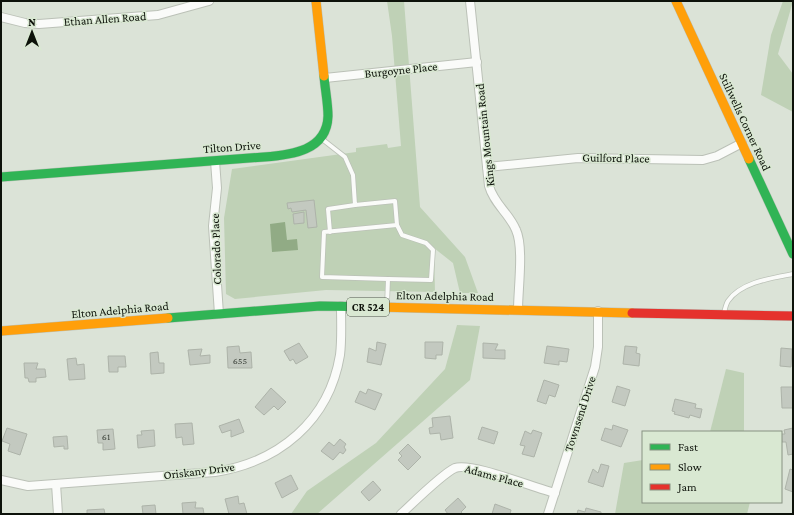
<svg xmlns="http://www.w3.org/2000/svg" width="794" height="515" viewBox="0 0 794 515" font-family="'Crimson Pro',serif">
	<style>
		.green { fill: #bfd1b6 }
		.water { fill: #91ab85 }
		.building { fill: #c3c9c0; stroke: #adb3a9 }
		.lines { fill: none; stroke-linecap: round; stroke-linejoin: round }
		.lane-casing { stroke: #bbc1b7; stroke-width: 5.5 }
		.street-casing { stroke: #bbc1b7; stroke-width: 10 }
		.fast-casing { stroke: #bbc1b7; stroke-width: 10 }
		.slow-casing { stroke: #bbc1b7; stroke-width: 10 }
		.jam-casing { stroke: #bbc1b7; stroke-width: 10 }
		.lane { stroke: #fafbf9; stroke-width: 4 }
		.street { stroke: #fafbf9; stroke-width: 8 }
		.fast { stroke: #30b455; stroke-width: 9 }
		.slow { stroke: #ff9f0a; stroke-width: 9 }
		.jam { stroke: #e5322d; stroke-width: 9 }
		.labels { text-anchor: middle; stroke-width: 3; stroke-linejoin: round; paint-order: stroke }
		.number-label { font-size: 10px; fill: #3a4038 }
		.shield { fill: #d9e8d2; stroke: #4a5246; stroke-width: 1 }
		.shield-label { font-size: 11px; font-weight: bold; fill: #0d120a }
		.street-label { font-size: 12px; fill: #0d120a; stroke: #d9e8d2 }
	</style>
	<rect width="100%" height="100%" fill="#dbe3d7"/>
	<!-- green -->
	<g class="green">
		<polygon points="387,1 404,1 420,207 465,257 478,293 460,293 453,263 434,248 435,292 326,290 235,299 226,294 224,218 232,169 356,152 356,148 387,144 388,148 401,146 392,36"/>
		<polygon points="783,1 793,1 778,54 793,74 793,112 761,95 771,35"/>
		<polygon points="457,325 480,326 470,380 317,514 291,514 307,491 376,443 445,369"/>
		<polygon points="726,369 744,373 744,432 710,432"/>
		<polygon points="643,460 643,502 750,502 747,514 615,514 624,463"/>
	</g>
	<!-- water -->
	<polygon class="water" points="285,222 287,240 297,239 298,250 272,252 270,224"/>
	<!-- building -->
	<g class="building">
		<polygon points="314,200 317,227 308,228 306,210 292,212 291,208 288,209 287,203"/>
		<polygon points="304,212 304,223 294,224 293,214"/>
		<polygon points="377,342 386,344 381,365 367,362 369,348 376,351"/>
		<polygon points="425,342 443,342 442,355 436,355 436,359 425,358"/>
		<polygon points="299,343 308,357 296,364 293,359 290,361 284,351"/>
		<polygon points="483,343 498,344 495,350 505,350 505,359 483,358"/>
		<polygon points="239,346 240,353 251,352 252,368 228,368 227,347"/>
		<polygon points="547,346 569,349 567,362 559,361 559,365 544,363"/>
		<polygon points="625,346 637,347 636,353 640,354 639,366 623,364"/>
		<polygon points="781,348 792,349 791,367 780,366"/>
		<polygon points="202,349 200,356 210,355 210,363 190,365 188,350"/>
		<polygon points="158,352 159,363 164,363 164,373 151,374 150,353"/>
		<polygon points="108,356 125,356 126,367 118,367 118,372 109,372"/>
		<polygon points="76,358 77,365 84,364 85,379 69,380 67,359"/>
		<polygon points="24,363 38,363 36,369 45,369 46,377 36,378 36,382 29,382 28,378 25,378"/>
		<polygon points="544,380 559,385 555,397 549,395 546,404 537,401"/>
		<polygon points="617,386 630,390 625,406 612,402"/>
		<polygon points="781,387 793,387 793,408 782,408"/>
		<polygon points="271,388 286,402 278,410 274,406 264,415 255,407"/>
		<polygon points="368,389 382,394 375,410 355,402 360,391 366,394"/>
		<polygon points="675,399 696,404 695,408 702,409 700,418 690,415 689,418 674,414 675,412 672,411"/>
		<polygon points="450,416 453,438 441,440 440,433 430,434 429,428 433,427 432,418"/>
		<polygon points="239,419 244,432 231,437 231,430 222,433 219,426"/>
		<polygon points="192,423 194,444 183,445 182,437 176,438 175,424"/>
		<polygon points="613,425 628,430 621,447 601,440 605,428 612,430"/>
		<polygon points="482,427 498,432 494,444 478,439"/>
		<polygon points="7,428 27,434 20,455 8,451 10,444 2,441"/>
		<polygon points="793,428 793,454 788,455 786,442 782,442 781,434 785,434 784,430"/>
		<polygon points="113,429 115,449 103,450 103,443 98,443 97,430"/>
		<polygon points="154,430 155,446 138,448 137,435 142,435 141,431"/>
		<polygon points="533,430 542,433 534,457 522,454 525,446 520,445 525,431 531,434"/>
		<polygon points="67,436 68,449 64,449 64,446 54,447 53,437"/>
		<polygon points="340,439 346,444 344,447 346,450 343,454 340,452 333,460 321,451 329,442 334,446"/>
		<polygon points="408,444 421,457 408,470 398,460 402,456 399,453"/>
		<polygon points="601,464 609,466 603,487 588,482 593,469 598,473"/>
		<polygon points="790,469 793,470 793,492 785,489"/>
		<polygon points="291,475 298,489 282,498 275,483"/>
		<polygon points="373,481 381,490 369,501 361,492"/>
		<polygon points="238,496 239,504 244,503 247,514 229,514 225,499"/>
		<polygon points="458,498 466,507 461,512 463,514 448,514 445,510"/>
		<polygon points="196,502 195,508 203,508 204,514 183,514 182,503"/>
		<polygon points="495,504 511,510 510,514 492,514"/>
		<polygon points="155,505 156,514 143,514 142,506"/>
		<polygon points="586,508 601,512 601,514 577,514 578,510 585,512"/>
		<polygon points="104,509 105,514 87,514 87,510"/>
	</g>
	<g class="lines">
		<!-- lane casing -->
		<g class="lane-casing">
			<g id="lane">
				<polyline points="322,139 345,157 353,175 355,205 395,201 397,225 324,232 322,277 388,279 387,305"/>
				<polyline points="330,232 328,209 355,205"/>
				<polyline points="388,279 431,280 433,250 426,243 402,235 397,225"/>
				<path d="M724,313C725,309 726,304 728,301C741,282 772,278 793,274"/>
			</g>
		</g>
		<!-- street casing -->
		<g class="street-casing">
			<g id="street">
				<path d="M470,1L489,186C494,204 509,213 516,230C524,247 518,289 518,310"/>
				<polyline points="1,17 25,23 39,24 158,15 209,1"/>
				<polyline points="325,78 477,62"/>
				<polyline points="215,161 217,188 213,226 219,314"/>
				<polyline points="487,167 578,158 703,160 717,156 742,143"/>
				<path d="M1,480L28,486L215,472C279,462 329,421 340,355C342,339 341,322 341,306"/>
				<polyline points="56,484 58,514"/>
				<path d="M401,514C413,503 442,474 455,468C471,462 534,488 555,493"/>
				<polyline points="548,514 595,367 598,347 598,311"/>
			</g>
		</g>
		<!-- fast casing -->
		<g class="fast-casing">
			<g id="fast">
				<polyline points="749,159 793,254"/>
				<path d="M1,177L264,157C291,155 327,151 328,116C328,103 325,89 324,76"/>
				<polyline points="168,318 320,306 377,307"/>
			</g>
		</g>
		<!-- slow casing -->
		<g class="slow-casing">
			<g id="slow">
				<polyline points="316,1 324,76"/>
				<polyline points="676,1 749,159"/>
				<polyline points="377,307 632,313"/>
				<polyline points="1,331 168,318"/>
			</g>
		</g>
		<!-- jam casing -->
		<g class="jam-casing">
			<polyline id="jam" points="632,313 793,316"/>
		</g>
		<!-- lane -->
		<use href="#lane" class="lane"/>
		<!-- street -->
		<use href="#street" class="street"/>
		<!-- fast -->
		<use href="#fast" class="fast"/>
		<!-- slow -->
		<use href="#slow" class="slow"/>
		<!-- jam -->
		<use href="#jam" class="jam"/>
	</g>
	<g class="labels">
		<!-- number labels -->
		<g class="number-label">
			<text x="240" y="364">655</text>
			<text x="106" y="440">61</text>
		</g>
		<!-- shield labels -->
		<rect class="shield" x="347" y="298" width="42" height="18" rx="3"/>
		<g class="shield-label">
			<text x="368" y="311">CR 524</text>
		</g>
		<!-- street labels -->
		<g class="street-label">
			<text transform="translate(105 19) rotate(-4)" y="4">Ethan Allen Road</text>
			<text transform="translate(401 70) rotate(-6)" y="4">Burgoyne Place</text>
			<text transform="translate(745 122) rotate(65)" y="4">Stillwells Corner Road</text>
			<text transform="translate(485 135) rotate(-96)" y="4">Kings Mountain Road</text>
			<text transform="translate(232 147) rotate(-4)" y="4">Tilton Drive</text>
			<text transform="translate(616 158) rotate(1)" y="4">Guilford Place</text>
			<text transform="translate(216 249) rotate(-92)" y="4">Colorado Place</text>
			<text transform="translate(445 296) rotate(1)" y="4">Elton Adelphia Road</text>
			<text transform="translate(120 310) rotate(-5)" y="4">Elton Adelphia Road</text>
			<text transform="translate(580 414) rotate(-72)" y="4">Townsend Drive</text>
			<text transform="translate(199 471) rotate(-7)" y="4">Oriskany Drive</text>
			<text transform="translate(494 476) rotate(15)" y="4">Adams Place</text>
		</g>
	</g>
	<!-- border -->
	<rect width="794" height="515" fill="none" stroke="#0d120a" stroke-width="4"/>
	<!-- legend -->
	<rect x="642" y="431" width="140" height="72" fill="#d9e8d2" stroke="#879282"/>
	<rect x="650" y="444" width="20" height="6" fill="#30b455" stroke="#879282"/>
	<text x="678" y="451" font-size="12" fill="#0d120a">Fast</text>
	<rect x="650" y="464" width="20" height="6" fill="#ff9f0a" stroke="#879282"/>
	<text x="678" y="471" font-size="12" fill="#0d120a">Slow</text>
	<rect x="650" y="484" width="20" height="6" fill="#e5322d" stroke="#879282"/>
	<text x="678" y="491" font-size="12" fill="#0d120a">Jam</text>
	<!-- north arrow -->
	<g transform="translate(32 32)" stroke="#d9e8d2" stroke-width="3" paint-order="stroke">
	<path d="M0-3L7 15L0 10L-7 15Z" fill="#0d120a"/>
	<text y="-6" font-size="11" font-weight="bold" text-anchor="middle" fill="#0d120a">N</text>
	</g>
</svg>
